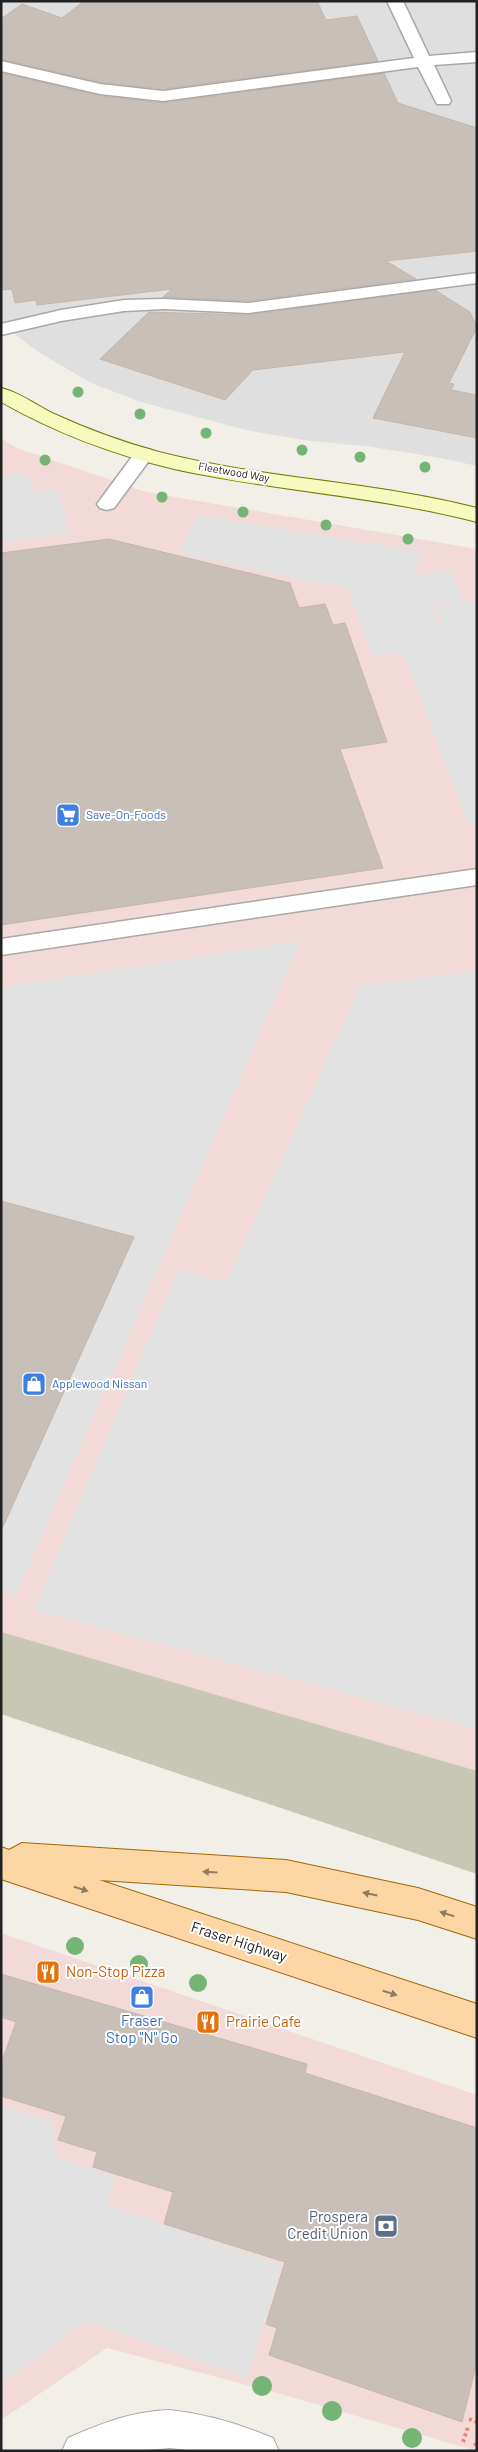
<svg xmlns="http://www.w3.org/2000/svg" width="478" height="2452" viewBox="0 0 478 2452" font-family="Barlow,sans-serif">
	<style>
		.residential { fill: #e0dfdf }
		.commercial { fill: #f2dad9 }
		.construction { fill: #c7c7b4 }
		.parking { fill: #e2e2e2 }
		.building { fill: #c7bfb8; stroke: #c4b6ab }
		.lines { fill: none; stroke-linecap: round; stroke-linejoin: round }
		.lane-casing { stroke: #a9a9a9; stroke-width: 3 }
		.street-casing { stroke: #a9a9a9; stroke-width: 2 }
		.secondary-casing { stroke: #707d05; stroke-width: 2 }
		.primary-casing { stroke: #a06b00; stroke-width: 2 }
		.path { stroke: #fa8072; stroke-width: 4; stroke-dasharray: 3 3; stroke-linecap: butt }
		.lane { fill: #fff; fill-rule: evenodd }
		.street { fill: #fff; fill-rule: evenodd }
		.secondary { fill: #f7fabf; fill-rule: evenodd }
		.primary { fill: #fcd6a4; fill-rule: evenodd }
		.tree { fill: #74b475 }
		.oneway { fill: #8f7c63 }
		.labels { text-anchor: middle; stroke-width: 4; stroke-linejoin: round; paint-order: stroke }
		.far-street-label { font-size: 11px; fill: #222; stroke: #fff }
		.shop-label { font-size: 12px; fill: #366cbe; stroke: #fff; text-anchor: start }
		.near-street-label { font-size: 15px; fill: #222; stroke: #fff }
		.near-food-label { font-size: 15px; fill: #c56008; stroke: #fff; text-anchor: start }
		.near-shop-label { font-size: 15px; fill: #366cbe; stroke: #fff }
		.near-service-label { font-size: 15px; fill: #4e5e75; stroke: #fff; text-anchor: end }
	</style>
	<rect width="100%" height="100%" fill="#f2efe9"/>
	<!-- residential -->
	<polygon class="residential" points="1,1 477,1 477,466 441,458 372,447 303,440 246,430 141,402 91,383 40,353 1,324"/>
	<!-- commercial -->
	<g class="commercial">
		<polygon points="1,438 17,448 146,492 477,549 477,1827 1,1675"/>
		<polygon points="1,1933 477,2095 477,2451 277,2393 107,2348 1,2420"/>
	</g>
	<!-- construction -->
	<polygon class="construction" points="1,1632 477,1771 477,1874 1,1714"/>
	<!-- parking -->
	<g class="parking">
		<polygon points="27,472 33,492 58,489 70,533 1,543 1,476"/>
		<polygon points="198,515 422,552 414,575 451,570 464,602 432,606 441,629 444,628 435,607 477,601 477,822 468,823 403,652 372,656 348,589 179,553"/>
		<polygon points="300,941 16,1595 1,1590 1,987"/>
		<polygon points="477,970 477,1729 34,1610 178,1269 226,1283 360,986"/>
		<polygon points="1,2106 52,2121 57,2157 116,2177 106,2204 282,2265 247,2378 87,2321 1,2383"/>
	</g>
	<!-- building -->
	<g class="building">
		<polygon points="84,1 317,1 326,20 357,16 378,61 163,89 100,82 1,59 1,19 22,4 62,18"/>
		<polygon points="1,73 100,96 163,103 384,73 398,103 477,128 477,251 386,261 416,279 248,301 163,297 172,289 37,305 36,300 15,303 12,289 1,290"/>
		<polygon points="435,290 470,312 477,327 449,383 454,384 451,390 477,395 477,438 373,418 405,352 253,370 225,400 100,359 149,312 248,315"/>
		<polygon points="109,539 290,583 299,608 325,604 333,625 345,623 387,742 340,749 383,868 1,925 1,553"/>
		<polygon points="1,1201 134,1237 1,1531"/>
		<polygon points="1,1974 307,2064 305,2073 477,2128 477,2362 462,2422 269,2355 277,2328 266,2324 285,2262 164,2224 173,2192 93,2167 97,2152 58,2140 66,2116 1,2096 1,2064 16,2022 1,2017"/>
	</g>
	<g class="lines">
		<!-- lane casing -->
		<g class="lane-casing">
			<g id="lane">
				<polygon points="387,1 403,1 429,56 477,52 477,62 434,65 451,101 449,104 437,104 418,67 163,101 100,94 1,71 1,61 100,84 163,91 414,58"/>
				<polygon points="477,273 477,283 248,313 164,309 124,311 61,321 1,335 1,324 61,310 124,300 164,299 248,303"/>
				<polygon points="144,448 151,450 154,454 151,458 114,508 107,510 100,508 97,504 100,500 137,450"/>
				<polygon points="477,869 477,885 1,955 1,939"/>
			</g>
		</g>
		<!-- street casing -->
		<g class="street-casing">
			<path id="street" d="M170,2410C206,2414 240,2424 273,2438L279,2451H195L170,2448L137,2451H62L68,2438C102,2423 133,2411 170,2410Z"/>
		</g>
		<!-- secondary casing -->
		<g class="secondary-casing">
			<path id="secondary" d="M1,388C19,392 36,405 52,413C87,429 122,442 159,452C263,479 372,481 477,508V522C377,496 274,491 174,469C114,455 56,433 1,402Z"/>
		</g>
		<!-- primary casing -->
		<g class="primary-casing">
			<polygon id="primary" points="22,1843 286,1860 418,1888 477,1907 477,1939 418,1920 286,1892 99,1880 477,2004 477,2038 1,1879 1,1847 9,1850"/>
		</g>
		<!-- path -->
		<g class="path">
			<polyline points="469,2419 477,2422"/>
			<polyline points="463,2442 468,2427"/>
			<polyline points="475,2446 477,2440"/>
		</g>
		<!-- lane -->
		<use href="#lane" class="lane"/>
		<!-- street -->
		<use href="#street" class="street"/>
		<!-- secondary -->
		<use href="#secondary" class="secondary"/>
		<!-- primary -->
		<use href="#primary" class="primary"/>
	</g>
	<!-- trees -->
	<g class="tree">
		<circle cx="78" cy="392" r="5.5"/>
		<circle cx="140" cy="414" r="5.5"/>
		<circle cx="206" cy="433" r="5.5"/>
		<circle cx="302" cy="450" r="5.5"/>
		<circle cx="360" cy="457" r="5.5"/>
		<circle cx="45" cy="460" r="5.5"/>
		<circle cx="425" cy="467" r="5.5"/>
		<circle cx="162" cy="497" r="5.5"/>
		<circle cx="243" cy="512" r="5.5"/>
		<circle cx="326" cy="525" r="5.5"/>
		<circle cx="408" cy="539" r="5.5"/>
		<circle cx="75" cy="1946" r="9"/>
		<circle cx="139" cy="1964" r="9"/>
		<circle cx="198" cy="1983" r="9"/>
		<circle cx="262" cy="2386" r="10"/>
		<circle cx="332" cy="2411" r="10"/>
		<circle cx="412" cy="2438" r="10"/>
	</g>
	<!-- one-way arrows -->
	<defs><path id="oneway-solid" d="M-6-.8H1V-3.2L6.5 0L1 3.2V.8H-6Z" transform="scale(1.25)"/></defs>
	<g class="oneway">
		<use href="#oneway-solid" transform="translate(210 1872) rotate(-177)"/>
		<use href="#oneway-solid" transform="translate(81 1889) rotate(18)"/>
		<use href="#oneway-solid" transform="translate(370 1894) rotate(-168)"/>
		<use href="#oneway-solid" transform="translate(447 1914) rotate(-162)"/>
		<use href="#oneway-solid" transform="translate(390 1993) rotate(18)"/>
	</g>
	<!-- icons -->
	<defs>
		<g id="supermarket-square" transform="scale(1.25)"><rect x="-9" y="-9" width="18" height="18" rx="4" fill="#3f7fe0" stroke="#fff"/><path d="M-6-5.5h2.5l.6 2H6L4.5 2H-2.5L-4.4-4H-6ZM-1.5 3.2a1.3 1.3 0 1 0 .1 0ZM3 3.2a1.3 1.3 0 1 0 .1 0Z" fill="#fff"/></g>
		<g id="shop-square" transform="scale(1.25)"><rect x="-9" y="-9" width="18" height="18" rx="4" fill="#3f7fe0" stroke="#fff"/><path d="M-5-2.5h2.3a2.7 3.5 0 0 1 5.4 0H5L5.5 6h-11ZM-1.5-2.5h3a1.5 2.3 0 0 0-3 0Z" fill="#fff"/></g>
		<g id="restaurant-square" transform="scale(1.25)"><rect x="-9" y="-9" width="18" height="18" rx="4" fill="#e8710a" stroke="#fff"/><path d="M-5-6h1v4h1v-4h1v4h1v-4h1v5L-1.5 .5V6h-2V.5L-5-1ZM5-6V6H3V1.5H1.5Q1.5-4 5-6Z" fill="#fff"/></g>
		<g id="bank-square" transform="scale(1.25)"><rect x="-9" y="-9" width="18" height="18" rx="4" fill="#5c6f8a" stroke="#fff"/><path d="M-6-4H6V4H-6ZM0-2.3a2.3 2.3 0 1 0 0 4.6a2.3 2.3 0 1 0 0-4.6Z" fill="#fff"/></g>
	</defs>
	<g fill-rule="evenodd">
		<use href="#supermarket-square" x="68" y="815"/>
		<use href="#shop-square" x="34" y="1384"/>
		<use href="#restaurant-square" x="48" y="1972"/>
		<use href="#shop-square" x="142" y="1997"/>
		<use href="#restaurant-square" x="208" y="2022"/>
		<use href="#bank-square" x="386" y="2226"/>
	</g>
	<g class="labels">
		<!-- far-street labels -->
		<g class="far-street-label">
			<text transform="translate(234 472) rotate(10)" y="4">Fleetwood Way</text>
		</g>
		<!-- shop labels -->
		<g class="shop-label">
			<text x="86" y="819">Save-On-Foods</text>
			<text x="52" y="1388">Applewood Nissan</text>
		</g>
		<!-- near-street labels -->
		<g class="near-street-label">
			<text transform="translate(239 1942) rotate(18)" y="5">Fraser Highway</text>
		</g>
		<!-- near-food labels -->
		<g class="near-food-label">
			<text x="66" y="1977">Non-Stop Pizza</text>
			<text x="226" y="2027">Prairie Cafe</text>
		</g>
		<!-- near-shop labels -->
		<g class="near-shop-label">
			<text x="142" y="2026">Fraser<tspan x="142" dy="17">Stop "N" Go</tspan></text>
		</g>
		<!-- near-service labels -->
		<g class="near-service-label">
			<text x="368" y="2222">Prospera<tspan x="368" dy="17">Credit Union</tspan></text>
		</g>
	</g>
	<!-- border -->
	<rect width="478" height="2452" fill="none" stroke="#222222" stroke-width="5"/>
</svg>
